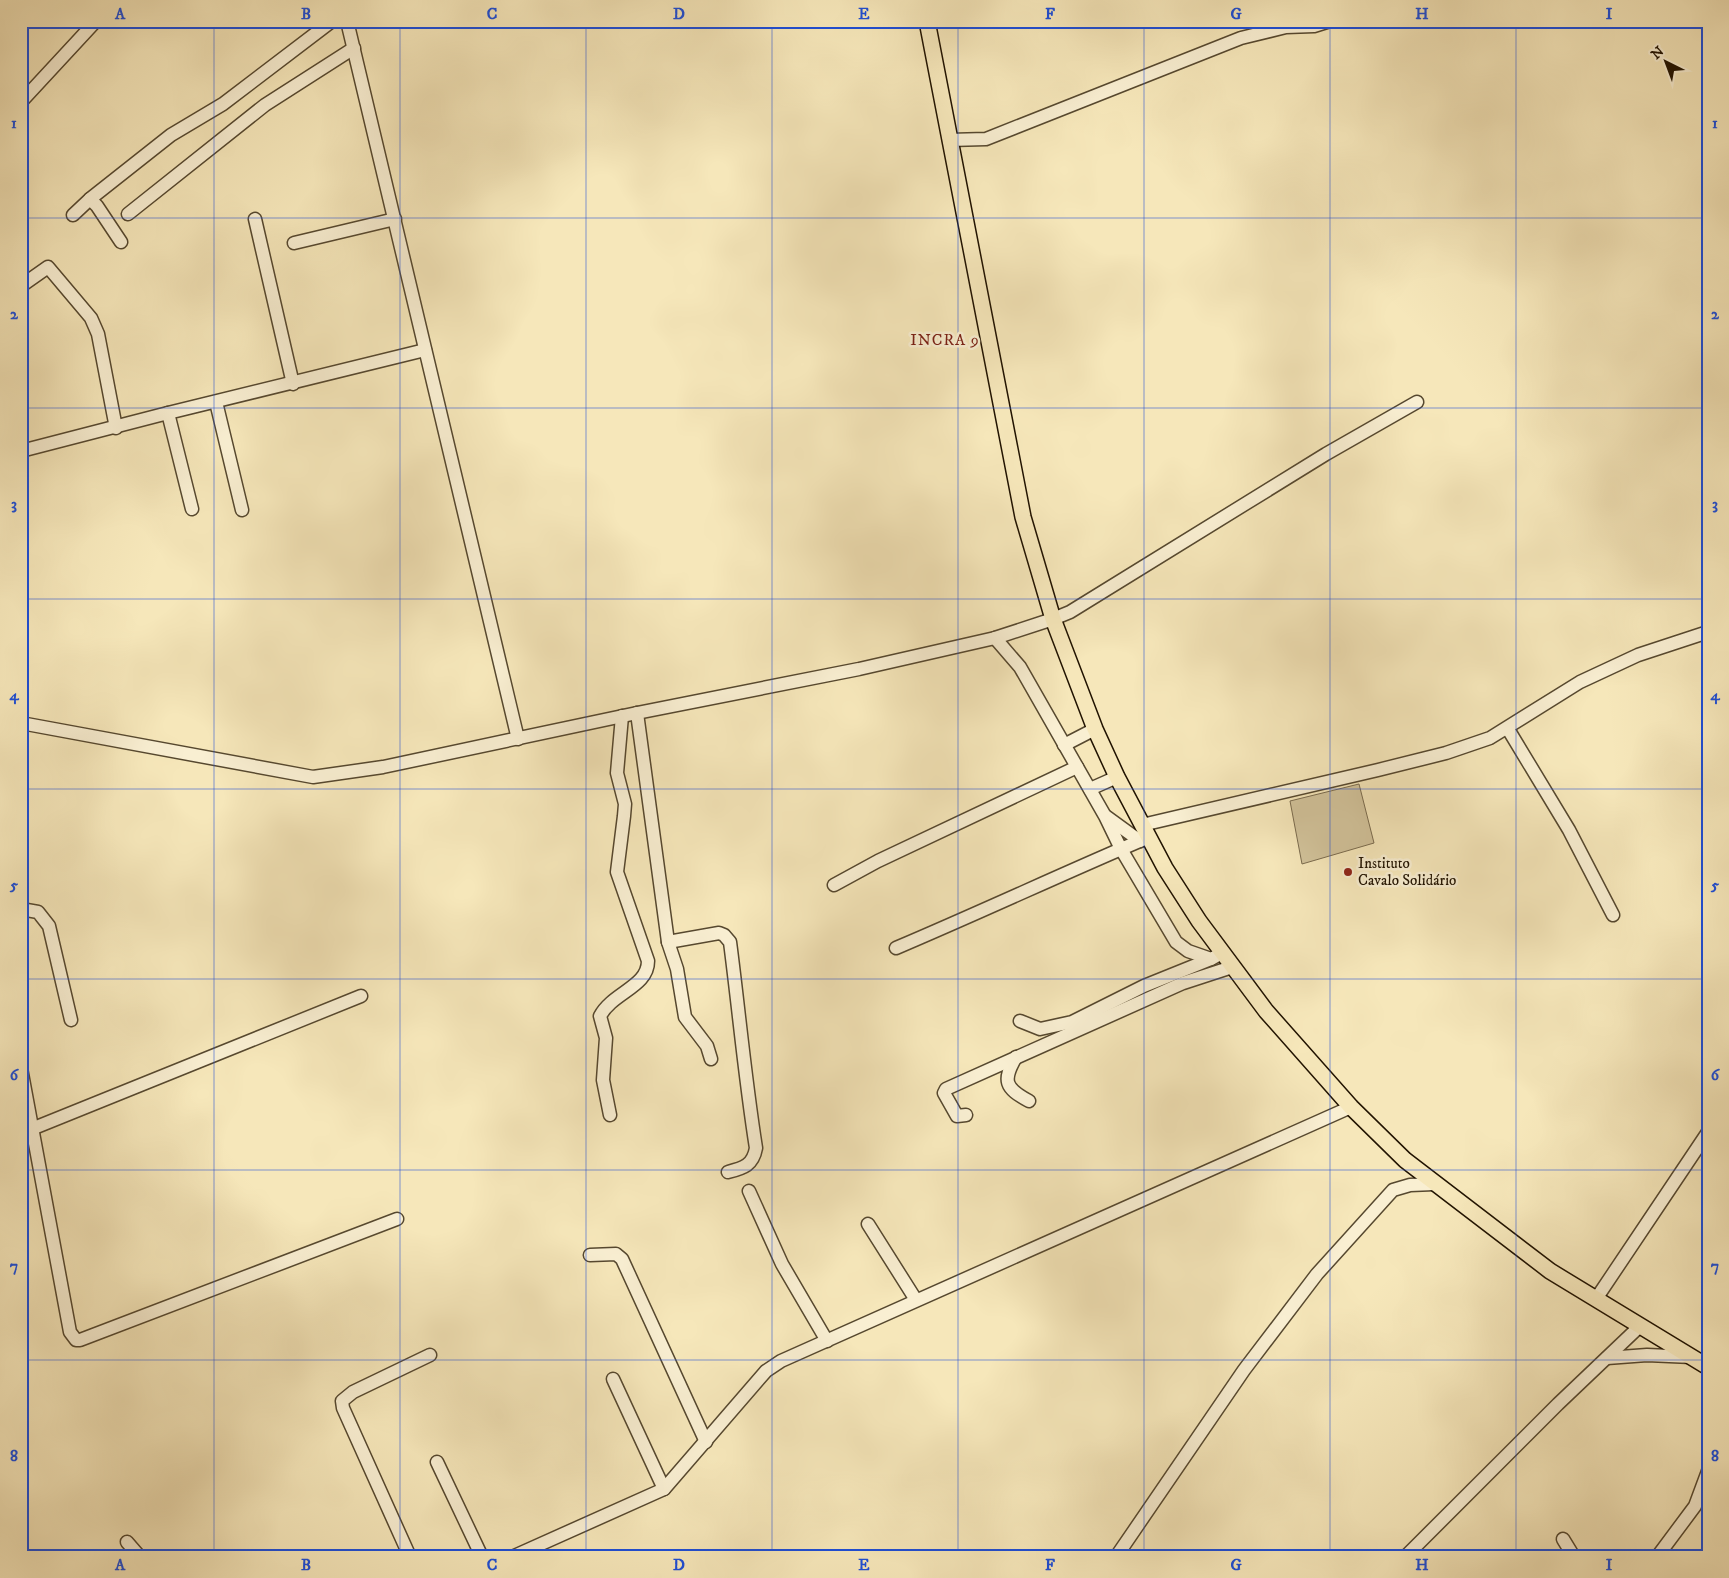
<svg xmlns="http://www.w3.org/2000/svg" width="1729" height="1578" viewBox="0 0 1729 1578" font-family="'IM FELL DW Pica',serif">
	<style>
		.pitch { fill: #d2c39b; stroke: #7a6b4e }
		.lines { fill: none; stroke-linecap: round; stroke-linejoin: round }
		.minor-casing { stroke: #56482f; stroke-width: 15 }
		.major-casing { stroke: #211301; stroke-width: 18 }
		.minor { stroke: #f9efd2; stroke-width: 12 }
		.major { stroke: #f6e7ba; stroke-width: 15 }
		.grid { fill: none; stroke: #1d4ed8; stroke-width: 1; stroke-opacity: 0.55 }
		.poi-dot { fill: #8f2418; stroke: #f9efd2; stroke-width: 2 }
		.labels { text-anchor: middle; stroke-width: 5; stroke-linejoin: round; paint-order: stroke }
		.poi-label { font-size: 15px; fill: #211301; stroke: #f9efd2; text-anchor: start }
		.neighbourhood-label { font-size: 16px; letter-spacing: 1px; fill: #7a1f14; stroke: #f9efd2 }
		.neatline { fill: none; stroke: #1d4ed8; stroke-width: 2 }
		.grid-label { font-size: 16px; text-anchor: middle; font-weight: bold; fill: #1d4ed8 }
	</style>
	<rect width="100%" height="100%" fill="#f6e7ba"/>
	<filter id="stains"><feTurbulence type="fractalNoise" baseFrequency=".004" numOctaves="4"/><feColorMatrix values="0 0 0 0 .2 0 0 0 0 .09 0 0 0 0 .02 0 0 0 .5 -.17"/></filter>
	<radialGradient id="worn" r=".72"><stop offset=".6" stop-color="#630" stop-opacity="0"/><stop offset="1" stop-color="#630" stop-opacity=".3"/></radialGradient>
	<!-- pitch -->
	<polygon class="pitch" points="1359,784 1374,843 1302,864 1290,801"/>
	<g class="lines">
		<!-- minor casing -->
		<g class="minor-casing">
			<g id="minor">
				<polyline points="347,21 518,739"/>
				<polyline points="21,102 96,21"/>
				<polyline points="949,140 986,139 1241,38 1286,27 1314,26 1330,21"/>
				<polyline points="128,214 265,105 354,48"/>
				<polyline points="73,215 90,199"/>
				<polyline points="255,219 293,384"/>
				<polyline points="121,242 97,206 90,199 171,135 223,104 332,21"/>
				<polyline points="294,243 395,219"/>
				<polyline points="21,286 48,267 91,318 98,334 116,428"/>
				<polyline points="216,402 242,510"/>
				<polyline points="21,451 168,413"/>
				<polyline points="192,509 168,413 425,350"/>
				<polyline points="995,638 1020,667 1105,816 1121,849 1176,942 1188,951 1211,959 1222,953"/>
				<polyline points="637,713 668,942 677,969 685,1017 707,1046 711,1059"/>
				<polyline points="21,723 313,777 383,767 637,713 859,669 995,638 1053,619 1070,612 1326,454 1417,402"/>
				<polyline points="1508,729 1569,830 1613,915"/>
				<polyline points="1064,745 1095,729"/>
				<polyline points="1090,789 1117,777"/>
				<polyline points="1107,817 1140,841"/>
				<polyline points="1142,825 1378,770 1446,753 1490,738 1580,682 1638,655 1708,632"/>
				<polyline points="834,885 878,861 1077,767"/>
				<polyline points="21,909 38,912 49,926 71,1020"/>
				<path d="M668,942L719,933L724,935L730,942C739,1011 745,1079 756,1148C753,1165 744,1168 728,1172"/>
				<path d="M896,948C981,912 1064,873 1149,837"/>
				<polyline points="1020,1021 1040,1029 1072,1022 1144,986 1211,959"/>
				<path d="M1016,1057C1002,1081 1005,1088 1029,1101"/>
				<polyline points="21,1068 70,1332 76,1340 80,1340 397,1219"/>
				<path d="M610,1115L603,1080L606,1038L600,1016C613,992 648,987 648,961L617,872L624,816L625,804L617,773L622,716"/>
				<polyline points="966,1115 957,1116 944,1093 946,1089 1183,983 1232,967"/>
				<polyline points="34,1128 361,996"/>
				<polyline points="749,1191 782,1264 827,1341"/>
				<polyline points="868,1224 916,1300"/>
				<polyline points="590,1255 616,1254 622,1259 706,1442"/>
				<polyline points="1596,1299 1708,1132"/>
				<polyline points="1607,1358 1647,1355 1692,1357"/>
				<polyline points="613,1379 664,1489"/>
				<polyline points="437,1462 482,1557"/>
				<polyline points="1563,1539 1574,1557"/>
				<polyline points="127,1542 140,1557"/>
				<polyline points="410,1557 343,1408 342,1401 353,1392 430,1355"/>
				<polyline points="512,1557 664,1489 766,1371 781,1361 1351,1107"/>
				<polyline points="1116,1557 1244,1370 1317,1274 1393,1190 1410,1185 1434,1184"/>
				<polyline points="1405,1557 1558,1404 1640,1326"/>
				<polyline points="1657,1557 1695,1506 1708,1471"/>
			</g>
		</g>
		<!-- major casing -->
		<g class="major-casing">
			<polyline id="major" points="927,21 1023,517 1053,619 1095,729 1117,777 1165,868 1199,921 1266,1011 1351,1107 1405,1160 1550,1271 1708,1367"/>
		</g>
		<!-- minor -->
		<use href="#minor" class="minor"/>
		<!-- major -->
		<use href="#major" class="major"/>
	</g>
	<!-- grid -->
	<path class="grid" d="M214,21V1557M400,21V1557M586,21V1557M772,21V1557M958,21V1557M1144,21V1557M1330,21V1557M1516,21V1557M21,218H1708M21,408H1708M21,599H1708M21,789H1708M21,979H1708M21,1170H1708M21,1360H1708"/>
	<!-- markers -->
	<circle class="poi-dot" cx="1348" cy="872" r="5"/>
	<g class="labels">
		<!-- poi labels -->
		<g class="poi-label">
			<text x="1358" y="868">Instituto<tspan x="1358" dy="17">Cavalo Solidário</tspan></text>
		</g>
		<!-- neighbourhood labels -->
		<g class="neighbourhood-label">
			<text x="945" y="345">INCRA 9</text>
		</g>
	</g>
	<!-- margin -->
	<rect width="1729" height="1578" fill="none" stroke="#f6e7ba" stroke-width="55"/>
	<!-- north arrow -->
	<g transform="translate(1666 62) rotate(318)" stroke="#f9efd2" stroke-width="4" paint-order="stroke">
	<path d="M0-4L9 19L0 12L-9 19Z" fill="#211301"/>
	<text y="-8" font-size="14" font-weight="bold" text-anchor="middle" fill="#211301">N</text>
	</g>
	<rect x="28" y="28" width="1674" height="1522" class="neatline"/>
	<g class="grid-label">
		<text x="120" y="19">A</text>
		<text x="306" y="19">B</text>
		<text x="492" y="19">C</text>
		<text x="679" y="19">D</text>
		<text x="864" y="19">E</text>
		<text x="1050" y="19">F</text>
		<text x="1236" y="19">G</text>
		<text x="1422" y="19">H</text>
		<text x="1609" y="19">I</text>
		<text x="14" y="128">1</text>
		<text x="1715" y="128">1</text>
		<text x="14" y="319">2</text>
		<text x="1715" y="319">2</text>
		<text x="14" y="509">3</text>
		<text x="1715" y="509">3</text>
		<text x="14" y="700">4</text>
		<text x="1715" y="700">4</text>
		<text x="14" y="890">5</text>
		<text x="1715" y="890">5</text>
		<text x="14" y="1080">6</text>
		<text x="1715" y="1080">6</text>
		<text x="14" y="1271">7</text>
		<text x="1715" y="1271">7</text>
		<text x="14" y="1461">8</text>
		<text x="1715" y="1461">8</text>
		<text x="120" y="1570">A</text>
		<text x="306" y="1570">B</text>
		<text x="492" y="1570">C</text>
		<text x="679" y="1570">D</text>
		<text x="864" y="1570">E</text>
		<text x="1050" y="1570">F</text>
		<text x="1236" y="1570">G</text>
		<text x="1422" y="1570">H</text>
		<text x="1609" y="1570">I</text>
	</g>
	<rect width="100%" height="100%" filter="url(#stains)"/>
	<rect width="100%" height="100%" fill="url(#worn)"/>
</svg>
